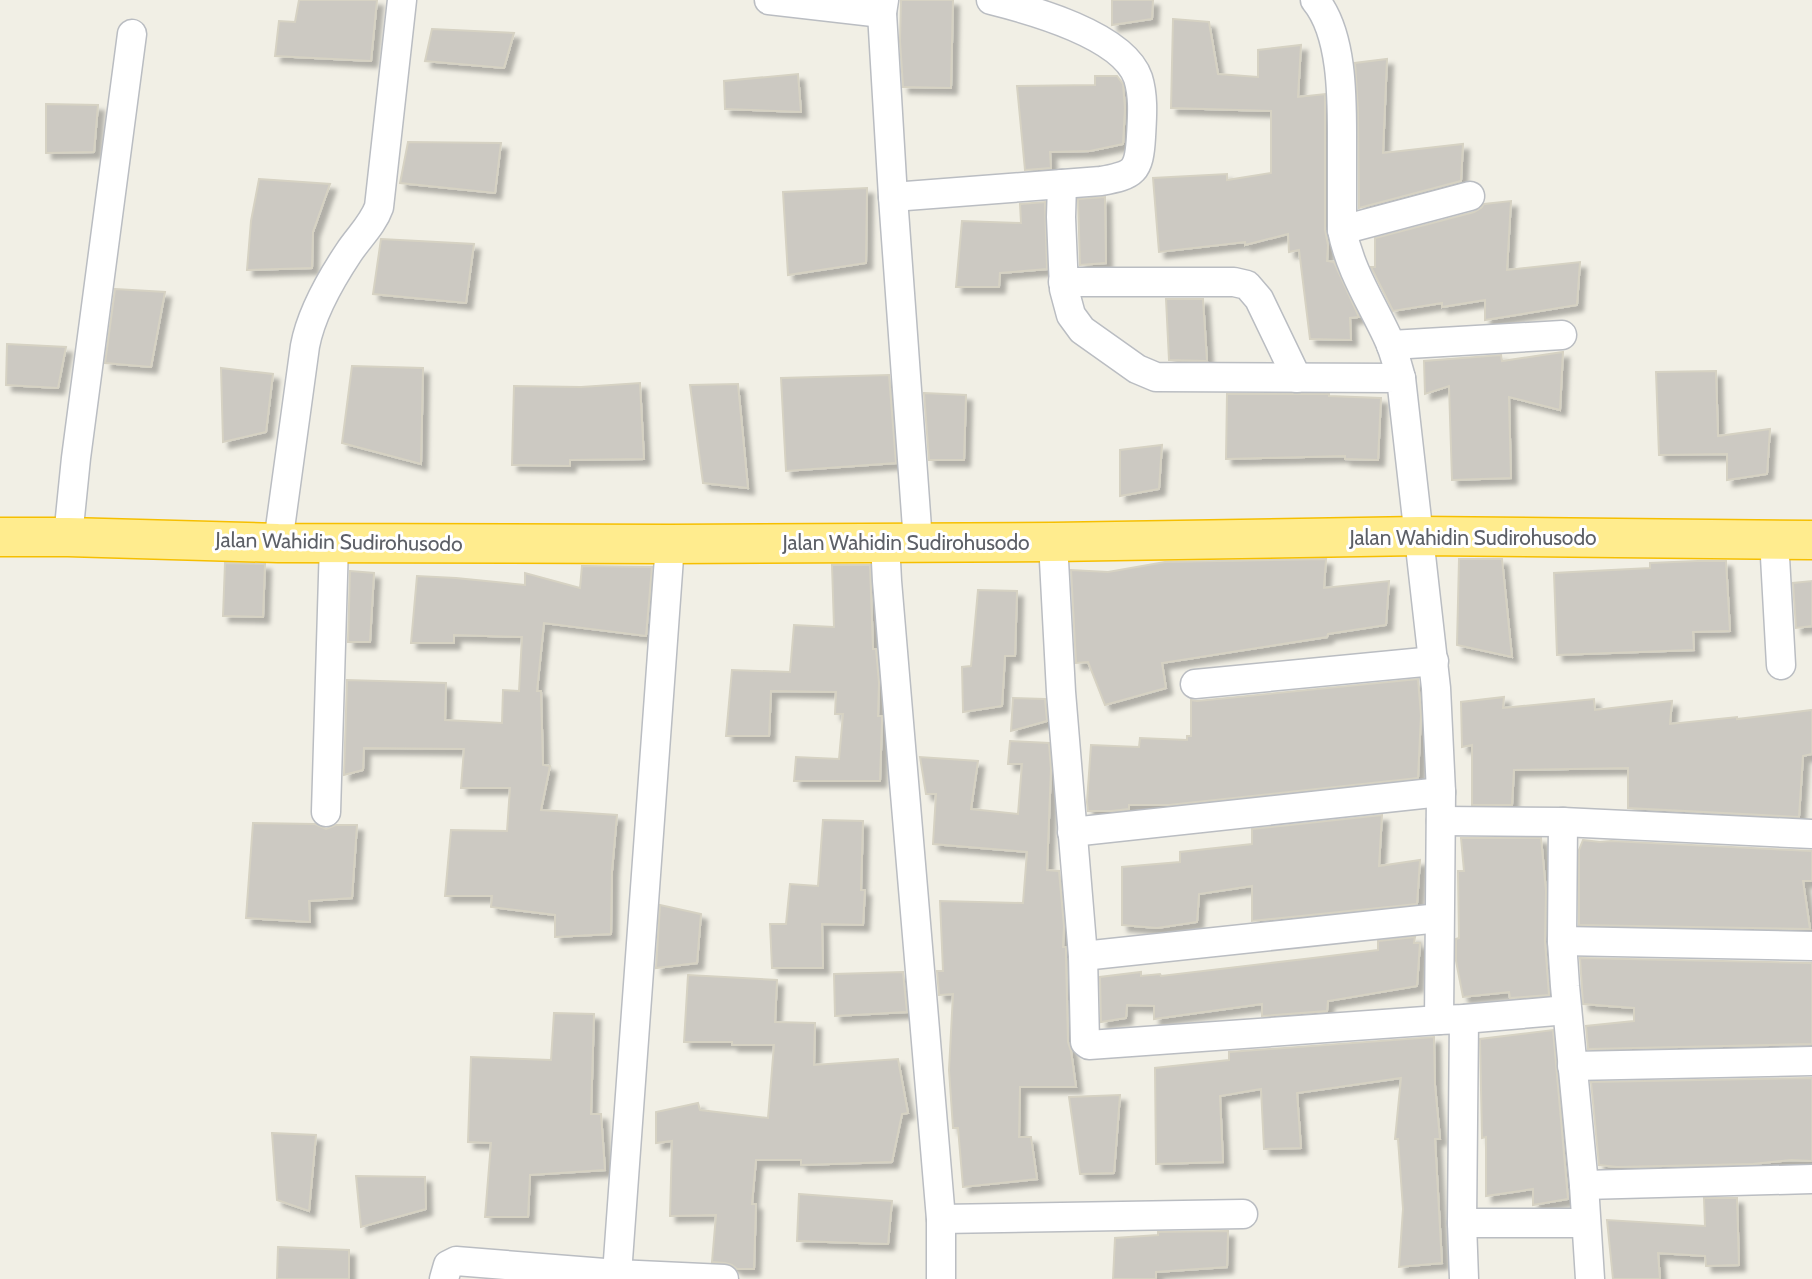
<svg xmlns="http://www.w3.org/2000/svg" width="1812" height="1279" viewBox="0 0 1812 1279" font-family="Cabin,sans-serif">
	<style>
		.building { fill: #ccc9c2; stroke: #d6d2c3; stroke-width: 2; filter: url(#shadow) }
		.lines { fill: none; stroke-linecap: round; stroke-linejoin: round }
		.minor-casing { stroke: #babdc2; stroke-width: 31 }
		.highway-casing { stroke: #f6bf00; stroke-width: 41 }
		.minor { stroke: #fff; stroke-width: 28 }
		.highway { stroke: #ffec8e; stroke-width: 38 }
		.labels { text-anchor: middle; stroke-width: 6; stroke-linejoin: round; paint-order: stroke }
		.street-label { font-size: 21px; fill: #5d6067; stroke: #fff }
	</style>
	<defs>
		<filter id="shadow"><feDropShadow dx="6" dy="6" stdDeviation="2" flood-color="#0004"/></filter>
	</defs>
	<rect width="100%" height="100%" fill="#f1efe5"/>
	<!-- building -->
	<g class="building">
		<polygon points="299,0 377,0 371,61 275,56 279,21 295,22"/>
		<polygon points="901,0 953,0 951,88 903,87 900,41"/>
		<polygon points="1112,0 1153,0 1152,19 1112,25"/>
		<polygon points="1173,19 1209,22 1218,74 1258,77 1258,50 1301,45 1298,97 1325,94 1325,230 1328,245 1327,261 1334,262 1359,317 1350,318 1351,340 1310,339 1299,250 1289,252 1288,234 1245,245 1245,242 1159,252 1153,178 1227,174 1227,180 1271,173 1271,111 1171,108"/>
		<polygon points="432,29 514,33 504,68 425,61"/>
		<polygon points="1387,59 1383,153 1463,144 1461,181 1359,208 1358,111 1355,63"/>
		<polygon points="798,74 801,112 725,109 724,81"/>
		<polygon points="1095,76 1117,76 1123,84 1125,108 1123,144 1090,151 1050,152 1051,168 1025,170 1017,86 1095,85"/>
		<polygon points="46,104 98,105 94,152 46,153"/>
		<polygon points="408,142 501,143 495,193 400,183"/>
		<polygon points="259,179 330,184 313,232 312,268 247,270 251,221"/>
		<polygon points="867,188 866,263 788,275 783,192"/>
		<polygon points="1105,197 1106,263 1080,265 1078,199"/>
		<polygon points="1511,201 1507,270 1580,262 1577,305 1485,320 1485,300 1442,307 1442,303 1393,311 1371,267 1375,267 1375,238 1474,212 1481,208 1484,204"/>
		<polygon points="1045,202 1047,269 1000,273 999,287 956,287 962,221 1021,223 1020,204"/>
		<polygon points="381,239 474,244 466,303 373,294"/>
		<polygon points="115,289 165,292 151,367 105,363"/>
		<polygon points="1166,299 1203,299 1207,361 1169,360"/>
		<polygon points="7,344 66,347 58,388 6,385"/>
		<polygon points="1563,352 1560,410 1509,397 1511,478 1452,480 1449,386 1425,394 1424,361 1501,355 1502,361"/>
		<polygon points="352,366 423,368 421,464 342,443"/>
		<polygon points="221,368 273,374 266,432 223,442"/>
		<polygon points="1716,371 1718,436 1770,429 1767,474 1727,480 1727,454 1659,455 1656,372"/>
		<polygon points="889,375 896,463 786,471 781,378"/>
		<polygon points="640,383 644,459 570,460 570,466 512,465 514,386 581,387"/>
		<polygon points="738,384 748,488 703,483 690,385"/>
		<polygon points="924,393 966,395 964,460 929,460"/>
		<polygon points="1227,394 1329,394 1329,396 1381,398 1378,460 1345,459 1345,456 1226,459"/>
		<polygon points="1162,445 1159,489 1120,496 1120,450"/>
		<polygon points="1326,559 1324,588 1389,581 1386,625 1328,634 1327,637 1162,663 1166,688 1105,705 1088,662 1076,663 1071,570 1108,572 1165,562"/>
		<polygon points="1459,559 1502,559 1512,657 1457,645"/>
		<polygon points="1698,561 1726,561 1730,631 1693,632 1694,650 1557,655 1554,573 1650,568 1650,563"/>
		<polygon points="225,563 265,564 263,617 223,616"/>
		<polygon points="832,565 870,565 873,649 876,649 879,683 878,716 882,716 882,722 880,781 794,781 796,757 839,759 843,714 835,714 836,692 771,691 769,736 726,736 732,670 790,672 794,625 834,627"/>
		<polygon points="582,566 652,567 646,636 544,623 537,691 541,691 543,765 550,766 541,810 617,815 612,871 611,934 555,937 555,915 491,907 492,896 445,896 451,830 507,831 510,788 461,788 464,749 364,748 363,770 344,775 347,680 446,683 445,720 502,723 503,690 519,691 522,637 454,635 454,643 411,643 417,576 456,578 525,585 525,573 580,588"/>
		<polygon points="350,571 374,573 370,642 348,642"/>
		<polygon points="1812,581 1812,626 1796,628 1793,583"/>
		<polygon points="978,590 1017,591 1015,656 1005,656 1002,706 963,712 962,667 971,666"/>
		<polygon points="1418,679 1421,715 1418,778 1169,805 1129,805 1129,809 1111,811 1088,811 1087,802 1091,745 1139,747 1140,738 1187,740 1187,736 1191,736 1191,700 1197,701"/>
		<polygon points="1504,697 1503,708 1594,699 1595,710 1672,701 1670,724 1737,717 1737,719 1812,710 1812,754 1803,756 1799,817 1628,808 1628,768 1514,770 1512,805 1472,805 1472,745 1462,747 1461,702"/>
		<polygon points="1013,698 1045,699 1047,721 1011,731"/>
		<polygon points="1010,741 1049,743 1051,769 1047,870 1059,871 1064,926 1063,947 1066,947 1066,957 1068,1042 1071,1051 1076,1087 1020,1087 1019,1137 1031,1137 1037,1179 963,1187 958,1128 953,1128 949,1070 953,994 939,995 937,971 943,971 940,901 1023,903 1027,852 933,844 936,794 926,794 920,757 978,761 971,809 1018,814 1022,764 1008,764"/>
		<polygon points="1382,815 1379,866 1420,860 1417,904 1252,921 1252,886 1199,894 1197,922 1157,928 1122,925 1122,867 1180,862 1180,852 1252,844 1252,829"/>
		<polygon points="823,820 863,821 861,890 865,890 863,925 822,924 823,968 772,968 770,924 786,924 790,884 818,886"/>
		<polygon points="253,823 315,824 326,829 336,825 357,825 352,898 309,901 310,922 246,918"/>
		<polygon points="1461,838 1541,838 1546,891 1545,942 1549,995 1510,998 1509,992 1463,997 1456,961 1456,939 1459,938 1458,871 1464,871"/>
		<polygon points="1583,840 1600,842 1611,841 1812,851 1812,881 1803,881 1810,929 1579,925 1579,850"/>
		<polygon points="660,905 701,914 697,963 656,968"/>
		<polygon points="1415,937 1414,943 1420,943 1417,986 1328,1001 1327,1011 1262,1016 1262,1004 1154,1019 1154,1006 1127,1005 1126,1018 1101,1022 1100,977 1141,972 1141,976 1160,974 1161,976 1313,958 1378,950 1378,941"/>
		<polygon points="1580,958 1812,963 1812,1044 1588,1049 1586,1026 1634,1021 1634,1008 1583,1004"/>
		<polygon points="903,972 907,1012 835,1016 834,974"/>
		<polygon points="688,975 777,980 775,1022 815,1023 814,1065 898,1059 908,1113 902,1114 892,1162 801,1165 801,1160 756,1160 752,1204 756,1204 754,1269 737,1269 732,1265 725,1263 712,1262 716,1215 670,1216 672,1141 656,1143 656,1112 698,1103 700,1110 768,1118 774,1045 732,1045 732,1042 684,1042"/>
		<polygon points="554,1013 594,1014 591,1114 601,1114 605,1170 530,1175 528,1217 485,1217 491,1143 468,1142 471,1057 551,1060"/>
		<polygon points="1553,1030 1568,1199 1533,1205 1533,1189 1486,1196 1486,1137 1482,1138 1480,1039"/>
		<polygon points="1434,1037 1435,1085 1440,1139 1435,1139 1442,1263 1399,1267 1403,1209 1398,1139 1395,1139 1401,1078 1297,1093 1301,1148 1264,1149 1261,1089 1220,1096 1223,1162 1156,1164 1155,1068 1229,1060 1229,1052"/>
		<polygon points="1812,1078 1812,1161 1791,1160 1753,1164 1617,1167 1599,1165 1591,1082"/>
		<polygon points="1120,1095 1114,1173 1080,1174 1069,1097"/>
		<polygon points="272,1133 316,1135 309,1211 277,1200"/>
		<polygon points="356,1176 425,1177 426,1209 361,1227"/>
		<polygon points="799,1194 892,1201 888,1244 797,1241"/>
		<polygon points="1704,1198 1737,1198 1739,1265 1706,1266 1705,1256 1658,1253 1660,1279 1613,1279 1607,1220 1705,1226"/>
		<polygon points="1228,1231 1227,1267 1156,1272 1156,1279 1113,1279 1115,1238 1158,1235 1158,1232"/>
		<polygon points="278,1247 349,1250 349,1279 277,1279"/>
	</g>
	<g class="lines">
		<!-- minor casing -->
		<g class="minor-casing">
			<g id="minor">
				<polyline points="769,0 882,13"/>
				<polyline points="884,0 882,13 893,197 918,542"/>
				<path d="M1315,0C1344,35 1342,104 1342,148C1342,176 1342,203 1342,230C1350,270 1370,300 1387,336C1394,350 1397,364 1401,378"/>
				<polyline points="1062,184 1061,217 1064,289 1071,315 1082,330 1137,369 1156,377 1401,378 1436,688 1441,792 1439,1020"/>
				<path d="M893,197L1101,181C1134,175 1139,172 1141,137C1142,118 1144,97 1138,78C1123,35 1031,10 991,0"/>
				<polyline points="1342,230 1470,196"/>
				<polyline points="1063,282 1234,282 1247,285 1259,299 1297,378"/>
				<polyline points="1391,345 1562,335"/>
				<polyline points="68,537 76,458 132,34"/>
				<polyline points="1774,539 1781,665"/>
				<polyline points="885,542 887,581 941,1219 941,1279"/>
				<polyline points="1053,542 1061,692 1083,956 1085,1042 1089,1045 1439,1020 1464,1019 1567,1010"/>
				<path d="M278,543L305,346C311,314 331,279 349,252C359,237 373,224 379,207L402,0"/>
				<polyline points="1195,684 1434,661"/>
				<polyline points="326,812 334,543"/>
				<polyline points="1441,821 1563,822 1812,834"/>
				<polyline points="1563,822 1562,941 1565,986 1584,1185 1590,1279"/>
				<polyline points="1072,832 1441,792"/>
				<polyline points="1562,941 1812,946"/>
				<polyline points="1083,956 1439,918"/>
				<polyline points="1572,1066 1812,1061"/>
				<polyline points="1584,1185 1812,1179"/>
				<polyline points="941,1219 1243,1214"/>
				<polyline points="1462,1223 1586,1223"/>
				<polyline points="617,1274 670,544"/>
				<polyline points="444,1279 448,1265 456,1261 617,1274 724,1279"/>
				<polyline points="1464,1279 1462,1223 1464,1019"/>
			</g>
		</g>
		<!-- highway casing -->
		<g class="highway-casing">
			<polyline id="highway" points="0,537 68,537 278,543 670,544 1053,542 1419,536 1812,540"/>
		</g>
		<!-- minor -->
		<use href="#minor" class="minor"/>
		<!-- highway -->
		<use href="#highway" class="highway"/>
	</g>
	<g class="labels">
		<!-- street labels -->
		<g class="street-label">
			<text x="1473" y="545">Jalan Wahidin Sudirohusodo</text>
			<text transform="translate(339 542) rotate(1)" y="7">Jalan Wahidin Sudirohusodo</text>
			<text x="906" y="550">Jalan Wahidin Sudirohusodo</text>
		</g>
	</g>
</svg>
